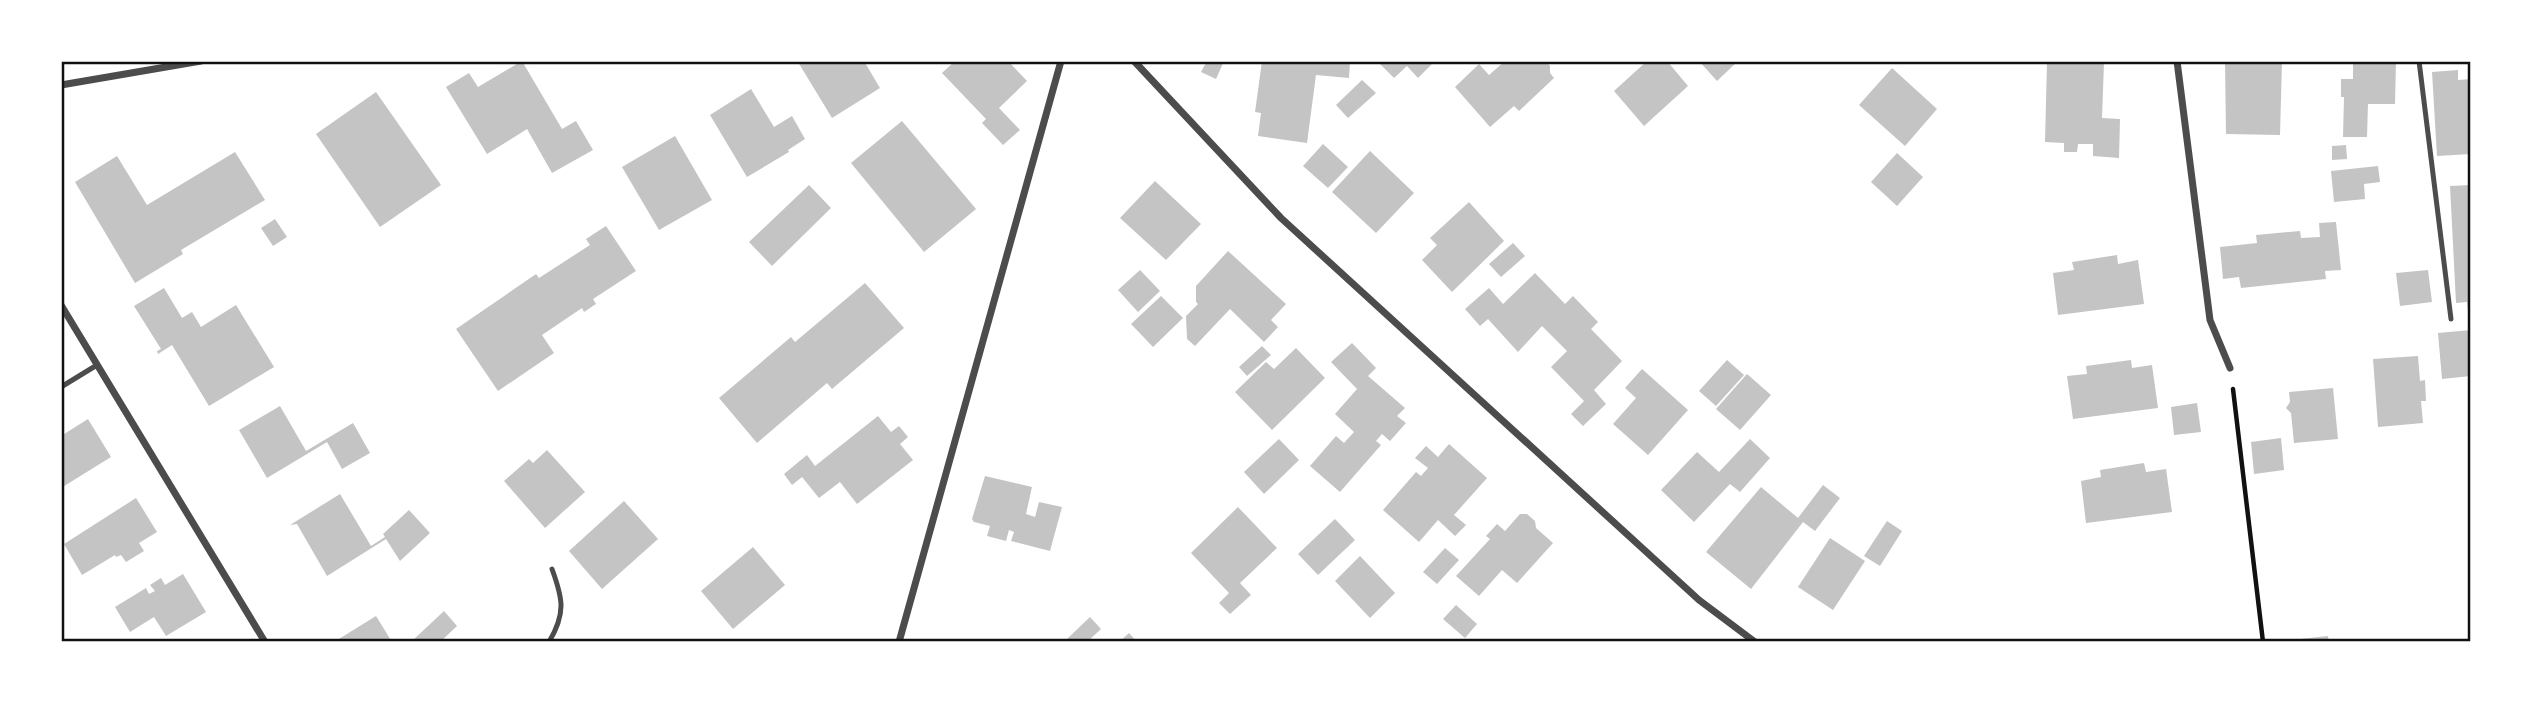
<svg xmlns="http://www.w3.org/2000/svg" width="2532" height="703" viewBox="0 0 2532 703" font-family="'DM Sans',sans-serif">
	<style>
		.building { fill: #c4c4c4 }
		.lines { fill: none; stroke-linecap: round; stroke-linejoin: round }
		.path { stroke: #111; stroke-width: 4.5 }
		.service { stroke: #4c4c4c; stroke-width: 5 }
		.minor { stroke: #4c4c4c; stroke-width: 7 }
		.neatline { fill: none; stroke: #111; stroke-width: 2.5 }
	</style>
	<rect width="100%" height="100%" fill="#fff"/>
	<!-- building -->
	<g class="building">
		<polygon points="522,61 562,129 576,121 593,150 552,173 527,129 487,154 446,87 469,73 478,87"/>
		<polygon points="800,61 864,61 880,88 832,118 798,62"/>
		<polygon points="955,61 1008,61 1027,81 999,108 1020,130 1003,145 982,123 986,119 942,73"/>
		<polygon points="1207,61 1224,61 1216,79 1201,72"/>
		<polygon points="1262,61 1350,61 1349,78 1316,75 1307,143 1258,136 1261,113 1255,112"/>
		<polygon points="1377,61 1435,61 1418,78 1407,66 1394,78"/>
		<polygon points="1505,61 1546,61 1550,66 1550,73 1554,78 1519,111 1514,106 1490,127 1455,87 1479,64 1489,75"/>
		<polygon points="1647,61 1667,61 1688,86 1644,126 1614,91"/>
		<polygon points="1699,61 1738,61 1717,81"/>
		<polygon points="2225,61 2282,61 2280,135 2226,134"/>
		<polygon points="2353,61 2396,61 2395,104 2368,104 2367,137 2343,137 2344,97 2341,97 2341,79 2353,79"/>
		<polygon points="2047,62 2104,63 2102,118 2120,119 2119,158 2093,156 2093,144 2078,144 2077,152 2064,152 2064,143 2045,142"/>
		<polygon points="1892,68 1937,109 1905,146 1859,105"/>
		<polygon points="2458,70 2458,80 2471,79 2471,154 2437,156 2432,72"/>
		<polygon points="1362,80 1376,93 1348,118 1336,105"/>
		<polygon points="751,89 774,127 792,116 805,139 788,150 789,152 747,177 710,115"/>
		<polygon points="376,92 441,185 380,227 316,134"/>
		<polygon points="902,121 976,209 924,252 851,163"/>
		<polygon points="675,136 712,200 659,230 622,167"/>
		<polygon points="1323,144 1348,167 1328,188 1303,166"/>
		<polygon points="2346,145 2347,159 2332,160 2332,146"/>
		<polygon points="1370,151 1414,193 1376,233 1332,192"/>
		<polygon points="235,152 265,200 181,250 183,254 135,283 75,182 117,156 147,205"/>
		<polygon points="1897,153 1923,177 1897,206 1871,182"/>
		<polygon points="2378,166 2380,182 2364,184 2365,199 2334,202 2331,171"/>
		<polygon points="1155,181 1201,224 1166,260 1120,218"/>
		<polygon points="809,185 831,208 772,266 749,242"/>
		<polygon points="2471,185 2471,310 2468,311 2467,302 2456,303 2450,186"/>
		<polygon points="1469,202 1504,241 1452,292 1422,260 1437,245 1430,238"/>
		<polygon points="275,219 287,237 273,246 261,228"/>
		<polygon points="2336,222 2341,270 2325,271 2326,279 2241,288 2239,277 2223,279 2220,247 2257,243 2256,235 2300,231 2301,238 2320,237 2319,223"/>
		<polygon points="606,226 636,271 593,299 596,304 584,312 582,308 542,335 554,353 498,391 456,329 536,274 539,278 590,245 586,239"/>
		<polygon points="1513,243 1525,256 1501,277 1489,264"/>
		<polygon points="1228,251 1286,304 1271,320 1278,327 1264,342 1230,309 1195,346 1187,339 1186,316 1198,304 1196,302 1196,286"/>
		<polygon points="2117,255 2118,264 2138,260 2144,304 2058,315 2053,273 2074,270 2072,262"/>
		<polygon points="1140,270 1160,291 1138,312 1118,290"/>
		<polygon points="2428,270 2432,302 2400,306 2396,273"/>
		<polygon points="1535,273 1565,304 1573,296 1598,322 1591,329 1622,361 1594,390 1606,404 1583,426 1571,414 1584,401 1551,367 1567,351 1542,326 1518,352 1488,319 1480,326 1465,309 1489,288 1503,304"/>
		<polygon points="865,283 904,328 832,389 827,383 757,443 719,398 791,337 795,342"/>
		<polygon points="164,288 182,318 192,312 201,327 236,305 274,367 209,406 172,345 158,354 157,351 161,349 134,306"/>
		<polygon points="1161,296 1183,318 1153,347 1131,324"/>
		<polygon points="2471,330 2471,376 2442,379 2438,333"/>
		<polygon points="1352,343 1376,368 1368,376 1405,408 1397,416 1406,423 1390,441 1382,434 1376,441 1381,445 1340,492 1310,466 1336,436 1344,443 1354,432 1335,414 1357,389 1331,362"/>
		<polygon points="1262,346 1271,355 1247,376 1239,367"/>
		<polygon points="1296,348 1325,378 1272,430 1235,392 1266,362 1274,369"/>
		<polygon points="2418,356 2420,381 2425,380 2426,401 2421,401 2423,423 2378,427 2373,359"/>
		<polygon points="1727,360 1744,375 1716,406 1699,391"/>
		<polygon points="2131,360 2132,368 2152,365 2158,408 2073,419 2067,376 2087,374 2086,366"/>
		<polygon points="1642,369 1688,410 1648,455 1613,424 1636,398 1625,388"/>
		<polygon points="1747,374 1771,395 1740,430 1716,409"/>
		<polygon points="2333,388 2338,439 2294,443 2291,413 2286,408 2290,402 2289,392"/>
		<polygon points="2197,403 2201,432 2174,435 2171,407"/>
		<polygon points="280,406 306,451 353,423 370,453 342,469 327,442 267,478 239,430"/>
		<polygon points="878,416 891,432 899,426 908,437 900,444 913,460 857,504 840,482 819,498 802,477 792,485 784,474 807,455 815,466"/>
		<polygon points="88,419 111,457 61,488 61,436"/>
		<polygon points="2281,438 2284,470 2254,474 2251,442"/>
		<polygon points="1279,439 1299,460 1264,494 1244,472"/>
		<polygon points="1750,439 1770,458 1740,492 1730,484 1694,522 1661,490 1697,452 1719,472"/>
		<polygon points="1449,444 1487,478 1454,515 1466,525 1455,536 1438,520 1419,542 1383,510 1416,472 1421,476 1428,468 1415,458 1426,446 1438,457"/>
		<polygon points="547,450 585,492 545,528 504,481 529,459 533,463"/>
		<polygon points="2144,463 2146,472 2166,469 2172,512 2086,523 2081,481 2101,477 2100,470"/>
		<polygon points="985,476 1032,487 1026,514 1035,517 1039,502 1062,507 1050,551 1011,541 1014,532 1009,530 1006,541 987,536 990,526 974,522 972,519"/>
		<polygon points="1823,485 1840,498 1815,531 1803,522 1751,589 1706,552 1761,487 1798,518"/>
		<polygon points="340,494 371,546 385,537 383,534 409,510 430,533 400,561 386,539 327,576 297,524 290,525"/>
		<polygon points="136,498 157,532 139,543 144,551 126,562 121,555 116,557 115,555 82,575 64,544"/>
		<polygon points="624,501 658,539 602,589 569,551"/>
		<polygon points="1238,507 1277,548 1240,583 1251,595 1230,614 1219,603 1229,593 1191,553"/>
		<polygon points="1520,514 1527,514 1535,521 1536,528 1553,543 1517,583 1502,570 1479,596 1456,576 1490,539 1486,536 1497,524 1505,531"/>
		<polygon points="1335,519 1355,540 1318,575 1298,554"/>
		<polygon points="1887,521 1902,531 1880,566 1864,556"/>
		<polygon points="1830,538 1865,561 1833,610 1798,587"/>
		<polygon points="753,547 785,585 733,629 701,591"/>
		<polygon points="1445,548 1459,560 1437,584 1423,572"/>
		<polygon points="1360,556 1395,593 1370,618 1335,581"/>
		<polygon points="183,574 206,612 166,636 154,617 130,632 115,607 146,588 149,594 155,591 150,585 161,578 165,585"/>
		<polygon points="1456,605 1477,624 1465,638 1443,619"/>
		<polygon points="444,611 457,626 440,642 411,642"/>
		<polygon points="376,616 392,642 334,642"/>
		<polygon points="1090,617 1101,629 1087,642 1069,642 1067,639"/>
		<polygon points="1129,633 1137,642 1119,642"/>
		<polygon points="2328,636 2329,642 2292,642 2291,640"/>
	</g>
	<g class="lines">
		<!-- path -->
		<polyline class="path" points="2233,389 2263,642"/>
		<!-- service -->
		<g class="service">
			<polyline points="2419,61 2451,319"/>
			<polyline points="61,387 97,365"/>
			<path d="M549,642C566,613 563,599 552,569"/>
		</g>
		<!-- minor -->
		<g class="minor">
			<polyline points="1134,61 1281,218 1699,600 1755,642"/>
			<polyline points="2177,61 2210,320 2230,368"/>
			<polyline points="61,85 201,61"/>
			<polyline points="61,305 265,642"/>
			<polyline points="899,642 1061,61"/>
		</g>
	</g>
	<!-- border -->
	<rect width="2532" height="703" fill="none" stroke="#ffffff" stroke-width="126"/>
	<rect x="63" y="63" width="2406" height="577" class="neatline"/>
</svg>
